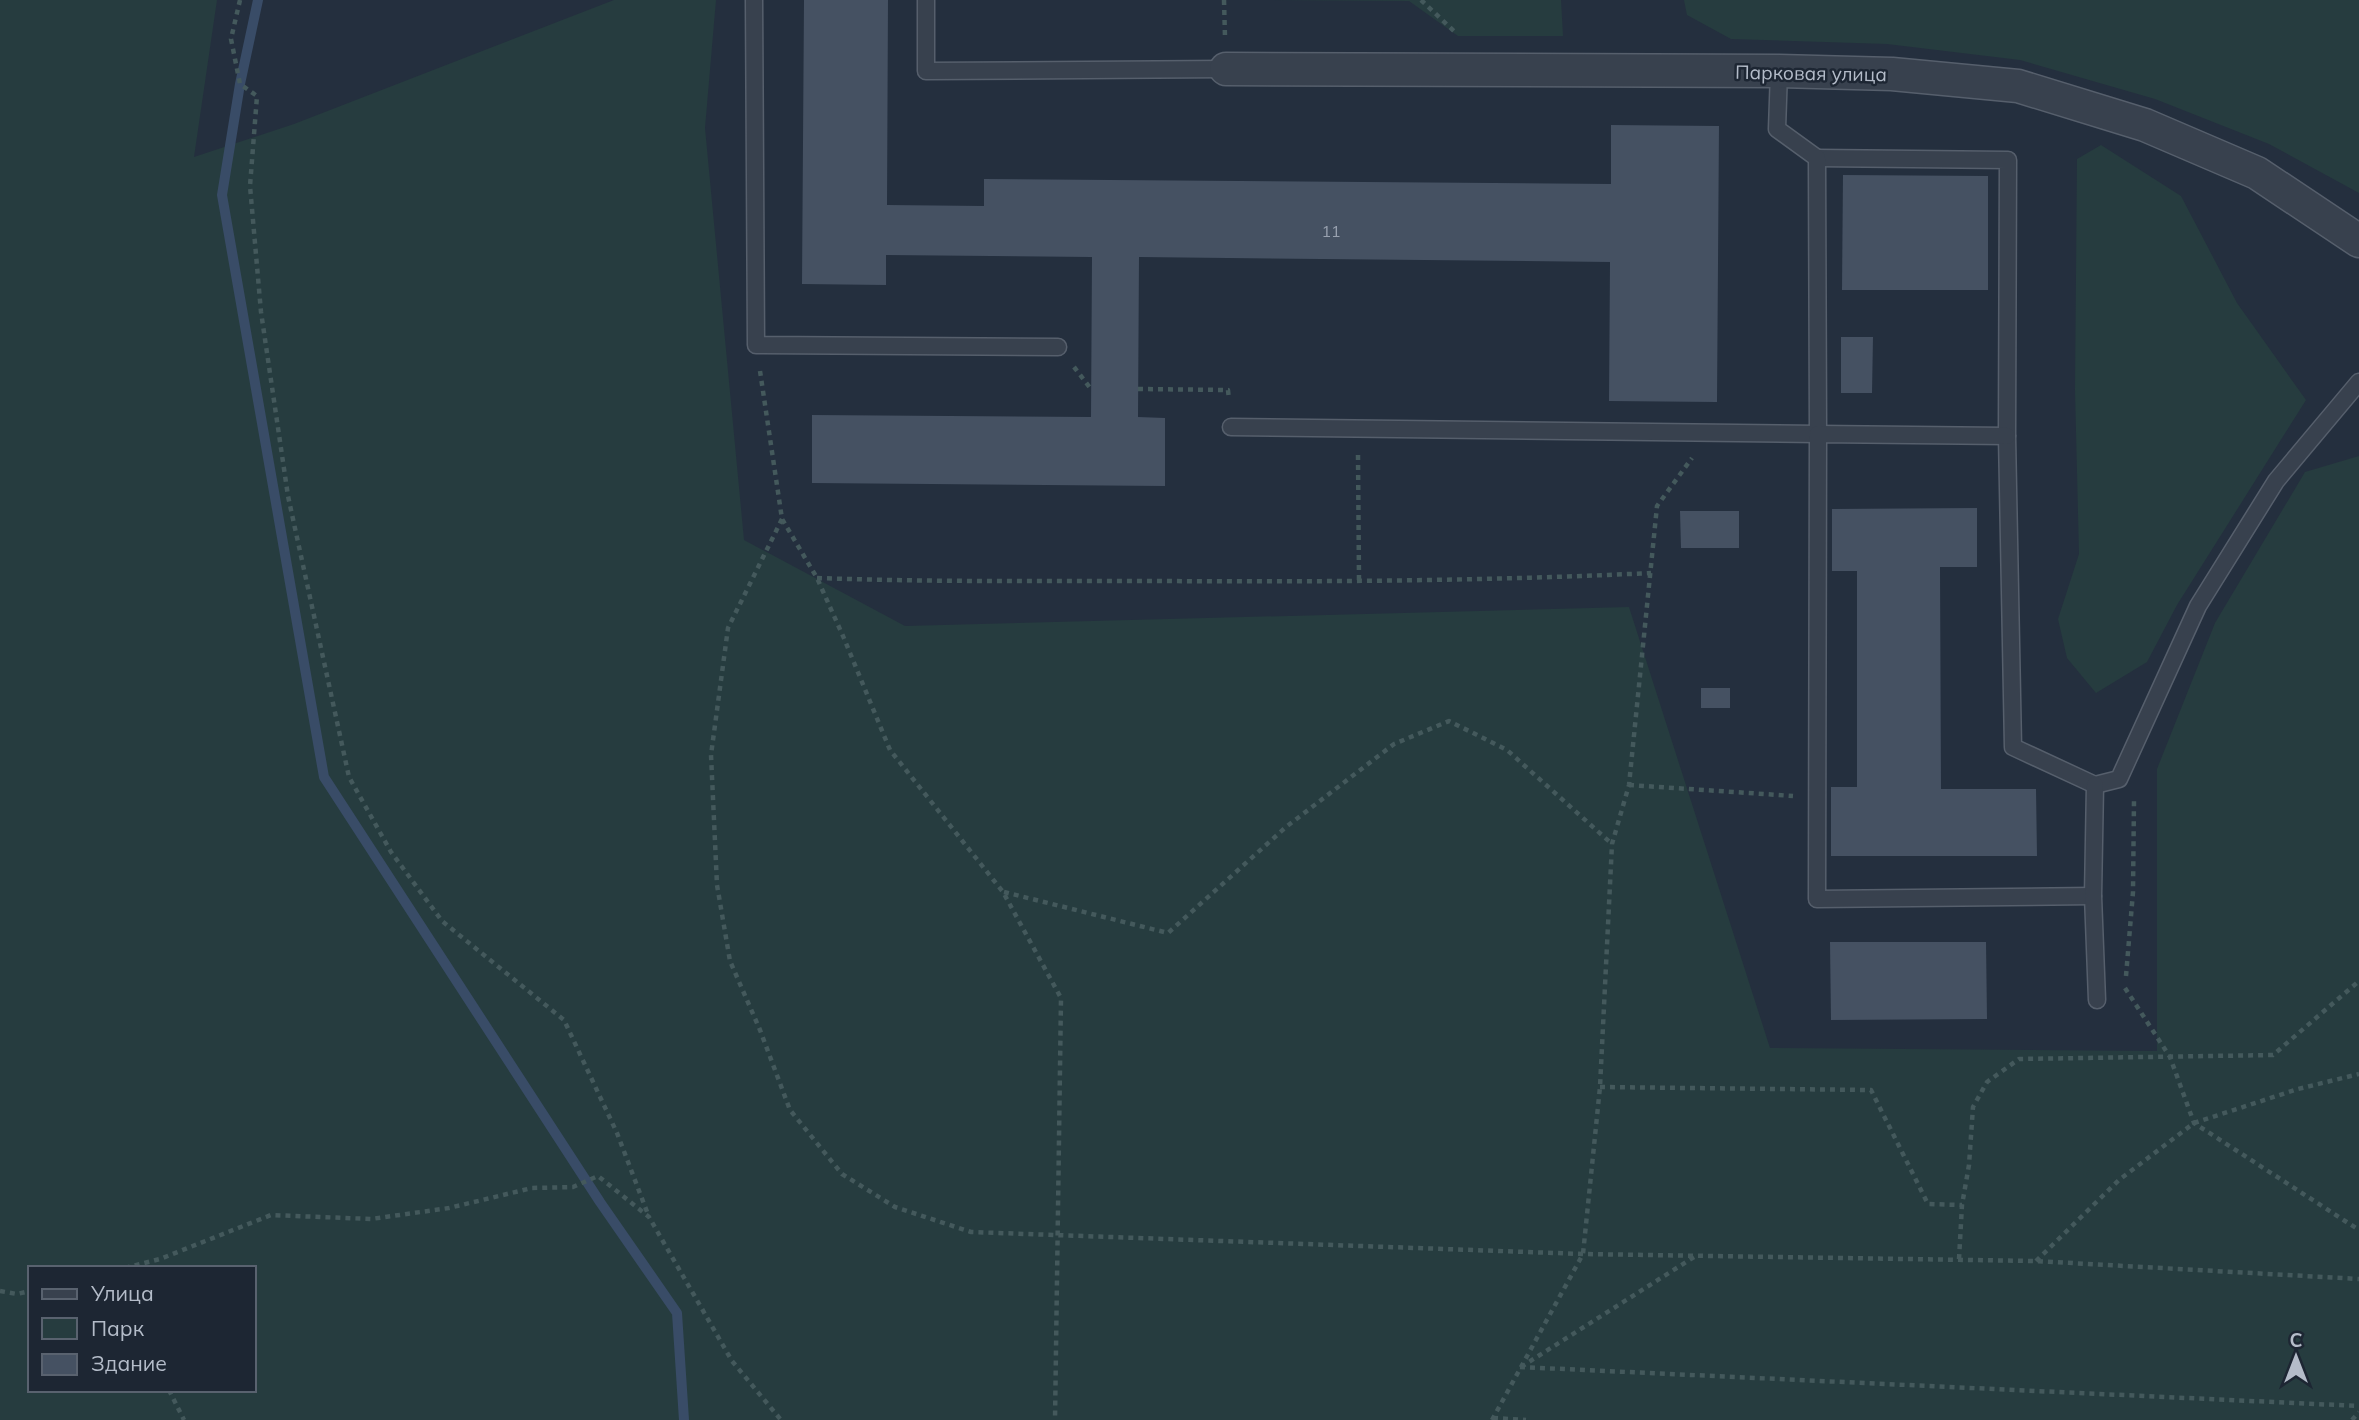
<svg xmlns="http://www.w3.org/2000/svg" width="2359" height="1420" viewBox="0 0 2359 1420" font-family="Mulish,sans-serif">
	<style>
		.green { fill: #263c3f; fill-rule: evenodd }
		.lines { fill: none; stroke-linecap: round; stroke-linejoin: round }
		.stream { stroke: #394c67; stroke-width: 10 }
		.building { fill: #455162 }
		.lane-casing { stroke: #565f6c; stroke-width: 19 }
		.street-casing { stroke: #565f6c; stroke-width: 35 }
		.path { stroke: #44595c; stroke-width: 4.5; stroke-dasharray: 5 5; stroke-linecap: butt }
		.lane { stroke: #38414e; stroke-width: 16 }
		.street { stroke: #38414e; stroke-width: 32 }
		.labels { text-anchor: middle; stroke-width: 5; stroke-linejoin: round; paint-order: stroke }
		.number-label { font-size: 16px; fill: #98a1af }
		.street-label { font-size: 19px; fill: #b4bcc9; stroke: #1d2633 }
	</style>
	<rect width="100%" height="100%" fill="#242f3e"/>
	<!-- green -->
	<g class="green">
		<path d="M0,0H217L194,157L294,124L614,0H716L705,128L744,540L905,626L1629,607L1770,1048L2157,1051V769L2215,623L2305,472L2359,456V1420H0ZM30,1268H254V1390H30Z"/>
		<polygon points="1268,0 1561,0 1563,36 1458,36 1409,1"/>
		<polygon points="1684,0 2359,0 2359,193 2269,144 2155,99 2020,60 1887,44 1731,39 1687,15"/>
		<polygon points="2101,145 2181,196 2237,303 2306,400 2177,605 2147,662 2096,693 2067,658 2058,619 2079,554 2075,390 2077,159"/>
	</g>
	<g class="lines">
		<!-- stream -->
		<polyline class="stream" points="258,0 240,84 222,195 324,777 600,1202 677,1313 684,1420"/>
	</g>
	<!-- building -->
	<g class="building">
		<polygon points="804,0 888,0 887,205 984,206 984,179 1611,184 1611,125 1719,126 1717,402 1609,401 1610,262 1139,257 1138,417 1165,418 1165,486 812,483 812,415 1091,417 1092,257 886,255 886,285 802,284"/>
		<polygon points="1843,175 1988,176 1988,290 1842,290"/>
		<polygon points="1841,337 1873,337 1872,393 1841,393"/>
		<polygon points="1977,508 1977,567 1940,567 1941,789 2036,789 2037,856 1831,856 1831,787 1857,787 1857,571 1832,571 1832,509"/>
		<polygon points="1680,511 1739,511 1739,548 1681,548"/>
		<rect x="1701" y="688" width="29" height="20"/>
		<polygon points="1830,942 1986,942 1987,1019 1831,1020"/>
	</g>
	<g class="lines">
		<!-- lane casing -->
		<g class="lane-casing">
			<g id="lane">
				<polyline points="754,0 756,345 1058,347"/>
				<polyline points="926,0 926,71 1226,69"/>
				<polyline points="1817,158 2008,160 2007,436 2013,747 2095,785 2119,779 2198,606 2276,481 2359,382"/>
				<polyline points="1231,427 1818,434 1817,158 1777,129 1779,71"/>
				<polyline points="2007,436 1818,434 1817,899 2093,896"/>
				<polyline points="2095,785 2093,896 2097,1000"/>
			</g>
		</g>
		<!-- street casing -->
		<g class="street-casing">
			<polyline id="street" points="1226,69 1779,71 1892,74 2018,86 2145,125 2257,173 2359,241"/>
		</g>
		<!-- path -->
		<g class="path">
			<polyline points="240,0 231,39 240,84 257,96 250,186 261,312 288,496 349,777 391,852 442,921 564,1020 617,1133 649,1217"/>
			<polyline points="1224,0 1225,37"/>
			<polyline points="1421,0 1457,34"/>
			<polyline points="1074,367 1091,389"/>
			<polyline points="760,371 782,519 817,578 843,636 890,750 1003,892 1061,998 1055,1420"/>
			<polyline points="1138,389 1228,390 1229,400"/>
			<polyline points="1358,455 1359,580"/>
			<polyline points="782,519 728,628 711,755 717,885 730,961 760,1030 790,1110 842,1174 895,1207 971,1232 1583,1254 2035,1261 2359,1279"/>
			<path d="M817,578C929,582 1042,581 1155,581C1320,582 1486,581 1651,573"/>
			<polyline points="1629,785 1793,796"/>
			<polyline points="1004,892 1168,933 1286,827 1394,744 1449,721 1507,750 1612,844"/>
			<polyline points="2126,976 2133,892 2134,800"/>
			<polyline points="2125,988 2170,1057 2194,1123 2359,1230"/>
			<polyline points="1600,1087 1871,1090 1928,1204 1962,1205"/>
			<polyline points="1959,1259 1962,1205 1969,1165 1973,1107 1987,1082 2019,1059 2273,1055 2359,981"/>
			<polyline points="2036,1261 2119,1180 2194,1123 2298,1089 2359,1074"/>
			<polyline points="125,1268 160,1259 271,1215 371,1219 449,1208 532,1188 573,1187 598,1176 649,1217 732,1361 781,1420"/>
			<polyline points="0,1291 17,1294 30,1291"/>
			<polyline points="1520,1367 2359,1406"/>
			<polyline points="1521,1367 1694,1257"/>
			<polyline points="169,1390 184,1420"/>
			<polyline points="1493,1418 1526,1420"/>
			<polyline points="1492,1420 1583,1254 1600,1087 1612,844 1629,785 1657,506 1692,458"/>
			<polyline points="2352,1420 2359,1412"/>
		</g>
		<!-- lane -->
		<use href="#lane" class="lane"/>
		<!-- street -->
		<use href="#street" class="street"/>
	</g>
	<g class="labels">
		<!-- number labels -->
		<g class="number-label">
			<text x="1331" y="237">11</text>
		</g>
		<!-- street labels -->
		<g class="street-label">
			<text transform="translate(1811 73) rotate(1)" y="7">Парковая улица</text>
		</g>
	</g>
	<!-- legend -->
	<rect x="28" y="1266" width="228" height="126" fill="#1d2633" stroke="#59626f" stroke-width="2"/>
	<rect x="42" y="1289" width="35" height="10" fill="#38414e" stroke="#59626f" stroke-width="2"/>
	<text x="91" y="1301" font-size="21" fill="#b4bcc9">Улица</text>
	<rect x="42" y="1318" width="35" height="21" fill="#263c3f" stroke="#59626f" stroke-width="2"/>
	<text x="91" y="1336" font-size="21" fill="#b4bcc9">Парк</text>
	<rect x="42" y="1354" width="35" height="21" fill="#455162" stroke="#59626f" stroke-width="2"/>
	<text x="91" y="1371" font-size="21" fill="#b4bcc9">Здание</text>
	<!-- north arrow -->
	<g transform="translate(2296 1357)" stroke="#1d2633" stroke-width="5" paint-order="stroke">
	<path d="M0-5L12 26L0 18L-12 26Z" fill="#b4bcc9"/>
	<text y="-10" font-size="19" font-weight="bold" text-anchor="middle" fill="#b4bcc9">С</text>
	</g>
</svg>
